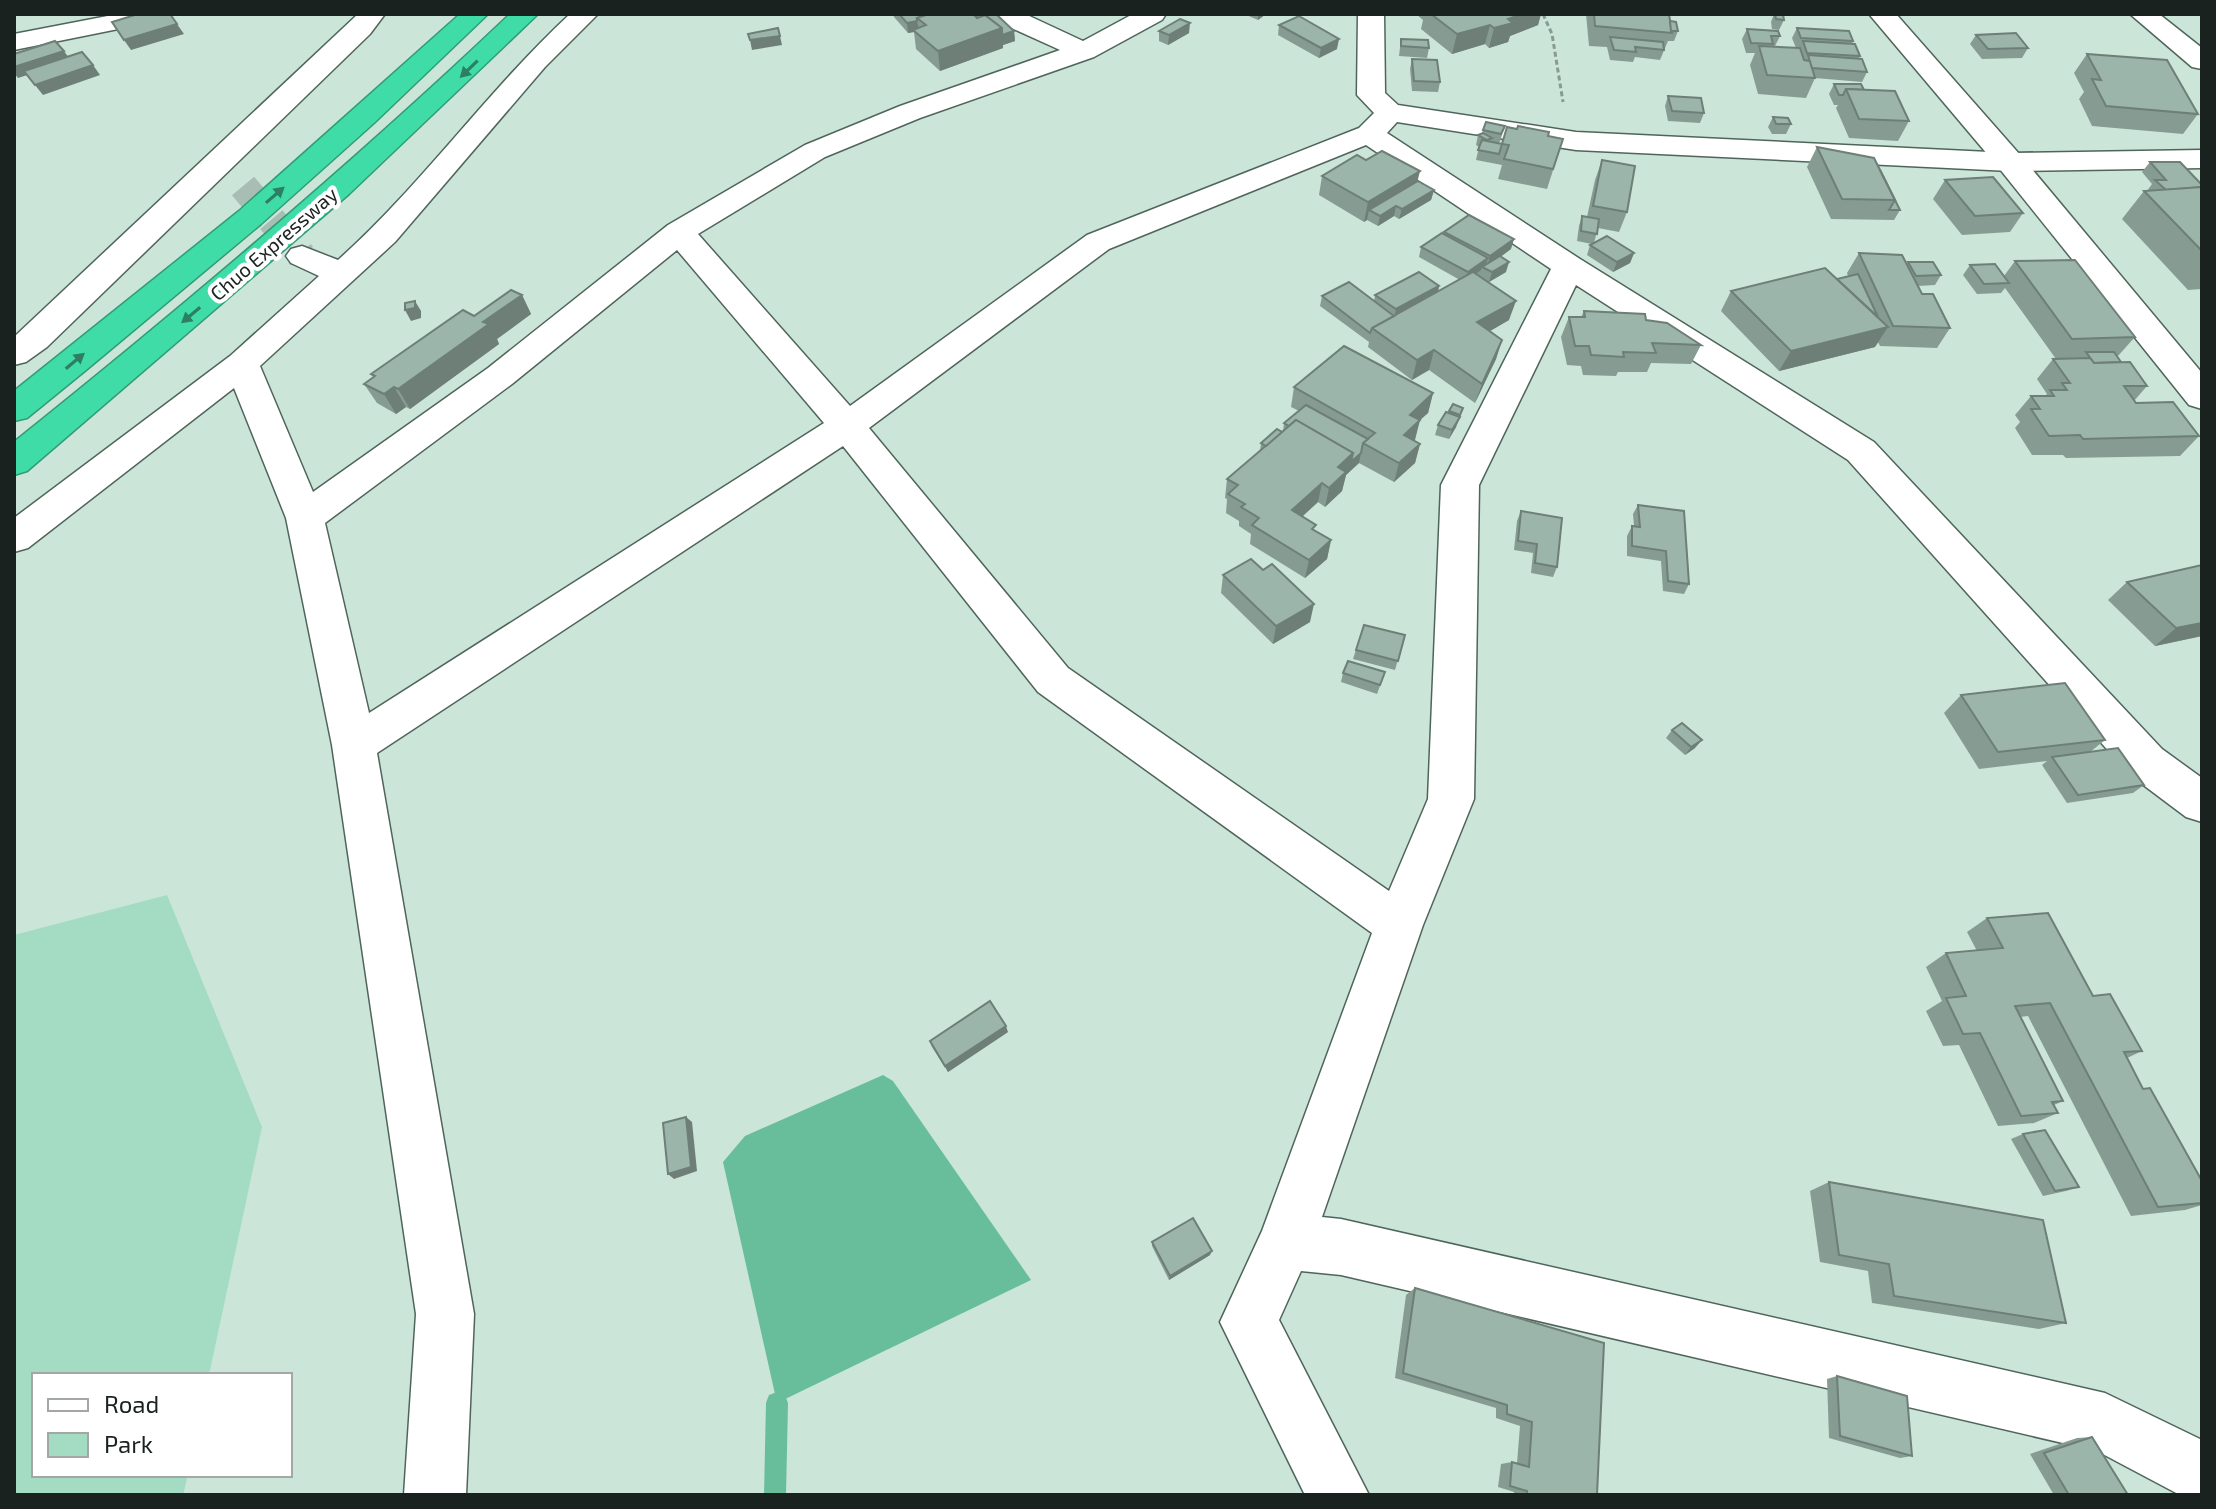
<svg xmlns="http://www.w3.org/2000/svg" width="2216" height="1509" viewBox="0 0 2216 1509" font-family="'Exo 2',sans-serif">
	<style>
		.green { fill: #a3dcc3 }
		.water { fill: #68be9b }
		.lines { fill: none; stroke-linecap: round; stroke-linejoin: round }
		.stream { fill: #68be9b; fill-rule: evenodd }
		.minor-tunnel { stroke: #a8beb4; stroke-width: 29; stroke-dasharray: 29 15; stroke-linecap: butt }
		.minor-casing { stroke: #4f655b; stroke-width: 3 }
		.tertiary-casing { stroke: #4f655b; stroke-width: 3 }
		.motorway-casing { stroke: #329b77; stroke-width: 3 }
		.path { stroke: #889b92; stroke-width: 3; stroke-dasharray: 5 3; stroke-linecap: butt }
		.minor { fill: #fff; fill-rule: evenodd }
		.tertiary { fill: #fff; fill-rule: evenodd }
		.motorway { fill: #3fdca7; fill-rule: evenodd }
		.wall { fill: #869c92 }
		.shaded-wall { fill: #6d7f77 }
		.building { fill: #9cb5aa; stroke: #6d7f77; stroke-width: 2 }
		.oneway { fill: #2c7f62 }
		.labels { text-anchor: middle; stroke-width: 8; stroke-linejoin: round; paint-order: stroke }
		.far-street-label { font-size: 20px; fill: #19221e; stroke: #fff }
	</style>
	<rect width="100%" height="100%" fill="#cce5d9"/>
	<!-- green -->
	<polygon class="green" points="167,895 262,1127 209,1375 34,1375 34,1475 188,1475 183,1495 14,1495 14,935"/>
	<!-- water -->
	<polygon class="water" points="883,1075 893,1081 1031,1280 777,1403 723,1162 745,1136"/>
	<g class="lines">
		<!-- stream -->
		<polygon class="stream" points="777,1392 785,1395 788,1403 786,1495 764,1495 766,1403 769,1395"/>
		<!-- minor-tunnel -->
		<polyline class="minor-tunnel" points="243,186 302,256"/>
		<!-- minor casing -->
		<g class="minor-casing">
			<g id="minor">
				<polygon points="118,14 166,14 162,20 153,22 14,50 14,34"/>
				<polygon points="358,14 385,14 370,34 47,347 26,362 14,365 14,337"/>
				<path d="M570,14H598L545,67L395,242L260,366L313,492L488,368L668,225L805,145L900,106L1060,50L994,20L990,14H1025L1083,41L1133,14H1166L1162,20L1094,57L920,118L825,157L698,234L850,406L1087,235L1359,128L1374,113L1357,95L1358,14H1384L1385,93L1398,105L1576,132L2010,153L2202,150V168L2010,171L1576,150L1397,122L1387,133L1580,259L1874,442L2162,749L2202,778V822L2186,817L2130,775L1848,460L1576,285L1479,485L1474,799L1423,925L1322,1217L1341,1219L2105,1393L2202,1440V1495H2180L2097,1451L1341,1275L1301,1271L1279,1320L1369,1495H1305L1220,1322L1262,1231L1372,933L1038,692L843,446L377,753L474,1314L466,1495H404L416,1314L332,745L286,518L234,388L28,548L14,552V518L230,356L319,276L291,263L286,256L291,249L302,246L338,260C422,185 487,91 570,14ZM1366,145L1551,269L1441,485L1428,799L1389,891L1068,668L869,428L1109,249ZM677,250L824,423L369,713L325,523L512,384Z"/>
				<polygon points="2130,14 2159,14 2202,48 2202,69 2192,67"/>
			</g>
		</g>
		<!-- tertiary casing -->
		<g class="tertiary-casing">
			<polygon id="tertiary" points="1869,14 1896,14 2021,156 2202,373 2202,409 2189,405 1999,168"/>
		</g>
		<!-- motorway casing -->
		<g class="motorway-casing">
			<g id="motorway">
				<polygon points="460,14 488,14 374,123 261,224 86,370 27,418 14,421 14,391 239,211"/>
				<path d="M510,14H538L349,194L27,471L14,475V442C185,305 351,165 510,14Z"/>
			</g>
		</g>
		<!-- path -->
		<polyline class="path" points="1543,14 1552,34 1563,102"/>
		<!-- minor -->
		<use href="#minor" class="minor"/>
		<!-- tertiary -->
		<use href="#tertiary" class="tertiary"/>
		<!-- motorway -->
		<use href="#motorway" class="motorway"/>
	</g>
	<!-- wall -->
	<g class="wall">
		<polygon points="893,14 996,14 1014,31 1015,41 1003,45 1003,48 940,71 916,49 914,32 908,33 894,17"/>
		<polygon points="1244,14 1266,14 1258,20"/>
		<polygon points="1416,14 1541,14 1538,25 1510,36 1508,42 1489,48 1485,44 1452,54 1421,29 1423,20"/>
		<polygon points="1586,14 1669,14 1670,21 1678,31 1674,41 1668,41 1660,60 1635,57 1633,62 1610,60 1607,47 1589,46"/>
		<polygon points="1774,14 1783,14 1784,20 1779,30 1772,29 1771,22"/>
		<polygon points="1279,25 1337,49 1319,58 1278,35"/>
		<polygon points="1797,28 1853,41 1852,44 1860,56 1859,59 1867,72 1862,82 1815,78 1806,98 1758,94 1750,65 1755,53 1746,53 1742,39 1747,29 1780,36 1775,46 1796,48 1792,38"/>
		<polygon points="1159,31 1189,33 1168,45 1159,41"/>
		<polygon points="1976,35 2028,48 2022,58 1982,59 1970,44"/>
		<polygon points="1401,39 1429,48 1427,58 1399,56"/>
		<polygon points="2087,54 2198,114 2183,134 2092,126 2079,99 2084,92 2074,73"/>
		<polygon points="1412,59 1440,82 1438,92 1412,91 1410,69"/>
		<polygon points="1834,84 1864,90 1909,121 1898,141 1849,138 1836,108 1838,105 1834,105 1829,94"/>
		<polygon points="1668,96 1704,113 1700,123 1668,121 1665,106"/>
		<polygon points="1773,117 1791,124 1786,134 1772,134 1768,127"/>
		<polygon points="1486,122 1505,126 1499,144 1502,144 1548,136 1563,139 1547,189 1498,179 1502,165 1476,160 1479,147 1476,145 1478,135 1482,133"/>
		<polygon points="1817,147 1874,158 1900,210 1894,220 1831,219 1807,167"/>
		<polygon points="1366,160 1418,181 1434,190 1431,200 1399,219 1394,216 1378,226 1367,220 1364,222 1319,195 1322,176"/>
		<polygon points="1602,160 1627,212 1619,232 1598,228 1594,243 1634,253 1630,263 1613,272 1587,255 1590,245 1592,244 1577,241 1579,226 1582,216 1587,217 1595,180"/>
		<polygon points="2150,162 2202,185 2202,289 2188,290 2122,219 2144,191 2147,191 2152,184 2142,172"/>
		<polygon points="1945,180 2023,213 2010,232 1962,235 1933,199"/>
		<polygon points="1444,232 1511,249 1501,256 1506,272 1489,282 1509,320 1490,331 1502,340 1496,359 1475,403 1429,370 1412,380 1368,347 1369,342 1320,306 1322,296 1374,301 1375,295 1439,286 1438,292 1460,280 1419,257 1421,247 1444,234"/>
		<polygon points="1859,253 1907,264 1908,262 1941,275 1935,285 1918,286 1922,294 1950,328 1937,348 1880,346 1878,342 1875,347 1779,371 1721,311 1731,291 1837,279 1848,276 1847,273"/>
		<polygon points="2015,261 2135,337 2117,357 2121,362 2147,386 2134,401 2136,403 2199,436 2180,456 2066,458 2063,455 2032,455 2015,428 2020,422 2015,415 2031,396 2045,396 2047,394 2037,379 2053,359 2056,359 2005,288 2001,293 1977,294 1963,275 1970,265 2004,276"/>
		<polygon points="522,295 531,314 497,339 499,344 410,409 406,407 396,414 377,403 364,384 374,377 371,374 474,316"/>
		<polygon points="1584,311 1646,320 1701,345 1691,364 1651,363 1647,372 1618,372 1616,376 1583,375 1581,366 1567,365 1561,337 1569,317 1581,317"/>
		<polygon points="1294,387 1433,393 1428,413 1420,420 1414,440 1420,444 1415,463 1394,482 1359,463 1346,475 1342,491 1325,507 1318,502 1302,517 1315,531 1331,540 1327,559 1305,578 1250,544 1251,534 1239,526 1239,521 1226,513 1227,499 1225,498 1227,479 1260,451 1261,443 1283,432 1284,423 1299,411 1291,407"/>
		<polygon points="1463,408 1456,427 1449,439 1435,435 1438,425 1449,411"/>
		<polygon points="1638,505 1689,584 1684,594 1663,591 1661,561 1627,556 1627,536 1632,526 1634,526 1633,514"/>
		<polygon points="1521,511 1557,567 1553,577 1531,573 1533,553 1514,550 1517,521"/>
		<polygon points="1263,570 1310,622 1273,644 1221,593 1223,575"/>
		<polygon points="2127,582 2202,636 2155,646 2108,600"/>
		<polygon points="1364,625 1405,635 1395,670 1353,659"/>
		<polygon points="1385,672 1377,694 1341,682 1343,673"/>
		<polygon points="1961,695 2105,740 2090,752 2144,785 2133,793 2067,803 2042,765 2047,761 1979,769 1944,713"/>
		<polygon points="1672,730 1695,748 1685,755 1666,738"/>
		<polygon points="1987,918 2093,996 2142,1051 2127,1058 2143,1089 2202,1181 2202,1205 2185,1210 2131,1216 2028,1016 2020,1017 2063,1101 2054,1105 2058,1113 2034,1123 1998,1126 1959,1045 1943,1046 1926,1011 1942,1001 1926,967 1946,953 1977,951 1967,932"/>
		<polygon points="1008,1032 948,1072 932,1047 930,1041"/>
		<polygon points="2023,1134 2079,1187 2066,1191 2043,1196 2011,1139"/>
		<polygon points="1829,1182 2066,1323 2039,1329 1872,1303 1868,1271 1820,1262 1810,1191"/>
		<polygon points="1152,1242 1210,1255 1169,1280 1152,1246"/>
		<polygon points="1415,1288 1597,1495 1514,1495 1514,1492 1498,1487 1501,1464 1512,1462 1517,1463 1520,1426 1496,1418 1496,1408 1395,1378 1406,1295"/>
		<polygon points="1837,1376 1912,1456 1900,1458 1829,1438 1827,1379"/>
		<polygon points="2092,1437 2128,1495 2054,1495 2030,1454 2077,1438"/>
	</g>
	<!-- shaded-wall -->
	<g class="shaded-wall">
		<polygon points="1258,14 1266,14 1258,20"/>
		<polygon points="1522,14 1541,14 1538,25 1510,36 1508,42 1489,48 1494,28 1508,19"/>
		<polygon points="917,21 919,30 913,30 914,32 908,33 907,23"/>
		<polygon points="1190,23 1189,33 1168,45 1169,35"/>
		<polygon points="177,24 184,34 131,50 124,40"/>
		<polygon points="1490,25 1485,44 1452,54 1457,34"/>
		<polygon points="1002,28 1014,31 1015,41 1003,45 1003,48 940,71 938,51"/>
		<polygon points="780,36 782,45 752,50 750,40"/>
		<polygon points="1339,39 1337,49 1319,58 1321,48"/>
		<polygon points="64,51 71,61 18,78 14,73 14,67"/>
		<polygon points="93,65 100,75 43,95 35,85"/>
		<polygon points="1420,171 1415,191 1369,210 1367,220 1364,222 1368,202"/>
		<polygon points="1434,190 1431,200 1399,219 1402,209"/>
		<polygon points="1396,206 1394,216 1378,226 1380,216"/>
		<polygon points="1514,239 1511,249 1487,267 1490,256"/>
		<polygon points="1634,253 1630,263 1613,272 1617,262"/>
		<polygon points="1488,258 1485,268 1482,267 1481,270 1465,282 1468,272"/>
		<polygon points="1509,262 1506,272 1489,282 1492,272"/>
		<polygon points="1439,286 1437,296 1394,319 1396,309"/>
		<polygon points="522,295 531,314 497,339 499,344 410,409 398,389 483,322"/>
		<polygon points="415,301 421,311 421,318 411,321 405,310"/>
		<polygon points="1516,301 1509,320 1471,342 1477,322"/>
		<polygon points="1888,327 1875,347 1779,371 1791,351"/>
		<polygon points="1502,340 1496,359 1475,403 1482,384"/>
		<polygon points="1434,350 1429,370 1412,380 1417,360"/>
		<polygon points="394,387 406,407 396,414 384,394"/>
		<polygon points="1433,393 1428,413 1404,434 1410,415"/>
		<polygon points="1463,408 1456,427 1449,439 1452,430"/>
		<polygon points="1420,420 1415,440 1399,454 1404,435"/>
		<polygon points="1420,444 1415,463 1394,482 1399,463"/>
		<polygon points="1353,453 1361,453 1359,463 1346,475 1342,491 1325,507 1329,488 1338,467"/>
		<polygon points="1322,483 1318,502 1288,529 1292,510"/>
		<polygon points="1331,540 1327,559 1305,578 1309,560"/>
		<polygon points="1314,604 1310,622 1273,644 1276,626"/>
		<polygon points="2202,623 2202,636 2155,646 2176,628"/>
		<polygon points="1702,740 1695,748 1685,755 1691,747"/>
		<polygon points="1006,1026 1008,1032 948,1072 945,1066"/>
		<polygon points="686,1117 692,1122 697,1171 674,1179 668,1174"/>
		<polygon points="1212,1251 1210,1255 1169,1280 1170,1276"/>
	</g>
	<!-- building -->
	<g class="building">
		<polygon points="138,14 170,14 177,24 124,40 112,22"/>
		<polygon points="899,14 929,14 917,18 917,21 907,23"/>
		<polygon points="929,14 973,14 977,18 985,15 1002,28 938,51 913,30 926,25 917,18"/>
		<polygon points="976,14 996,14 1014,31 1002,35 1002,28 985,15 977,18"/>
		<polygon points="1431,14 1522,14 1508,19 1513,23 1494,28 1490,25 1457,34"/>
		<polygon points="1594,14 1669,14 1672,33 1595,26"/>
		<polygon points="1775,14 1783,14 1784,20 1776,19"/>
		<polygon points="1299,16 1339,39 1321,48 1279,25"/>
		<polygon points="1180,19 1190,23 1169,35 1159,31"/>
		<polygon points="1670,21 1676,22 1678,31 1671,31"/>
		<polygon points="778,28 780,36 750,40 748,34"/>
		<polygon points="1797,28 1849,31 1853,41 1801,38"/>
		<polygon points="1747,29 1778,31 1780,36 1771,36 1773,44 1751,43"/>
		<polygon points="2016,33 2028,48 1988,49 1976,35"/>
		<polygon points="1610,37 1663,42 1664,50 1635,47 1636,52 1614,50"/>
		<polygon points="1401,39 1428,40 1429,48 1401,46"/>
		<polygon points="55,41 64,51 14,67 14,54"/>
		<polygon points="1803,41 1855,44 1860,56 1807,53"/>
		<polygon points="1759,46 1800,48 1804,60 1810,61 1815,78 1767,75"/>
		<polygon points="82,52 93,65 35,85 24,71"/>
		<polygon points="2087,54 2167,60 2198,114 2106,106 2092,79 2101,80"/>
		<polygon points="1808,55 1862,59 1867,72 1812,68"/>
		<polygon points="1412,59 1437,60 1440,82 1414,81"/>
		<polygon points="1834,84 1861,84 1864,90 1846,89 1843,95 1839,95"/>
		<polygon points="1846,89 1895,91 1909,121 1859,119"/>
		<polygon points="1668,96 1701,98 1704,113 1672,111"/>
		<polygon points="1773,117 1788,118 1791,124 1776,124"/>
		<polygon points="1486,122 1505,126 1501,134 1483,130"/>
		<polygon points="1518,126 1549,132 1548,136 1563,139 1553,169 1504,159 1509,145 1502,144 1507,127 1517,129"/>
		<polygon points="1483,133 1492,138 1487,140 1478,135"/>
		<polygon points="1482,140 1502,144 1499,154 1478,150"/>
		<polygon points="1817,147 1874,158 1895,200 1842,199"/>
		<polygon points="1382,151 1420,171 1368,202 1322,176 1357,155 1366,160"/>
		<polygon points="1602,160 1635,166 1627,212 1593,206"/>
		<polygon points="2150,162 2180,162 2202,185 2202,187 2166,190 2155,180 2166,180"/>
		<polygon points="1880,170 1900,210 1889,210 1895,200"/>
		<polygon points="1993,177 2023,213 1975,216 1945,180"/>
		<polygon points="1418,181 1434,190 1402,209 1396,206 1380,216 1369,210"/>
		<polygon points="2202,187 2202,251 2144,191"/>
		<polygon points="1469,215 1514,239 1490,256 1444,232"/>
		<polygon points="1582,216 1599,219 1597,234 1581,231"/>
		<polygon points="1442,233 1488,258 1468,272 1421,247"/>
		<polygon points="1607,236 1634,253 1617,262 1590,245"/>
		<polygon points="1859,253 1902,255 1922,294 1933,294 1950,328 1893,326"/>
		<polygon points="1500,256 1509,262 1492,272 1482,267"/>
		<polygon points="2075,260 2135,337 2072,339 2015,261"/>
		<polygon points="1908,262 1933,262 1941,275 1916,276"/>
		<polygon points="1995,264 2009,283 1984,284 1970,265"/>
		<polygon points="1825,268 1888,327 1791,351 1731,291"/>
		<polygon points="1419,272 1439,286 1396,309 1375,295"/>
		<polygon points="1473,272 1516,301 1477,322 1502,340 1482,384 1434,350 1417,360 1372,328"/>
		<polygon points="1858,274 1878,317 1837,279"/>
		<polygon points="1349,282 1394,316 1372,328 1370,333 1322,296"/>
		<polygon points="511,290 522,295 483,322 489,324 398,389 394,387 384,394 364,384 375,376 371,374 463,310 474,316"/>
		<polygon points="415,301 415,308 405,310 405,303"/>
		<polygon points="1584,311 1645,314 1646,320 1667,323 1701,345 1652,343 1656,353 1623,352 1624,357 1591,355 1589,346 1575,346 1569,317 1585,317"/>
		<polygon points="1344,346 1433,393 1410,415 1420,420 1404,435 1420,444 1399,463 1363,443 1375,433 1294,387"/>
		<polygon points="2086,352 2114,352 2121,362 2094,363"/>
		<polygon points="2090,358 2094,363 2130,362 2147,386 2124,386 2136,403 2173,402 2199,436 2083,439 2080,435 2049,436 2031,409 2040,409 2031,396 2054,396 2050,390 2067,390 2062,383 2070,383 2053,359"/>
		<polygon points="1453,404 1463,408 1460,415 1449,411"/>
		<polygon points="1306,405 1368,439 1363,443 1361,453 1351,462 1353,453 1296,420 1289,426 1284,423"/>
		<polygon points="1446,412 1460,417 1452,430 1438,425"/>
		<polygon points="1296,420 1353,453 1338,467 1346,472 1329,488 1322,483 1292,510 1316,525 1312,529 1331,540 1309,560 1252,525 1259,518 1241,507 1245,504 1228,494 1238,485 1227,479"/>
		<polygon points="1277,429 1282,432 1266,446 1261,443"/>
		<polygon points="1638,505 1684,511 1689,584 1668,581 1666,551 1632,546 1632,526 1640,527"/>
		<polygon points="1521,511 1562,518 1557,567 1535,563 1537,544 1518,541"/>
		<polygon points="1251,559 1263,570 1272,564 1314,604 1276,626 1223,575"/>
		<polygon points="2202,565 2202,623 2176,628 2127,582"/>
		<polygon points="1364,625 1405,635 1398,661 1356,650"/>
		<polygon points="1348,661 1385,672 1380,685 1343,673"/>
		<polygon points="2065,683 2105,740 1998,752 1961,695"/>
		<polygon points="1682,723 1702,740 1691,747 1672,730"/>
		<polygon points="2118,748 2144,785 2078,795 2052,757"/>
		<polygon points="2048,913 2093,996 2110,994 2142,1051 2124,1052 2143,1089 2150,1088 2202,1181 2202,1203 2158,1207 2050,1003 2015,1006 2063,1101 2052,1102 2058,1113 2021,1116 1980,1033 1963,1034 1946,998 1966,996 1946,953 2003,948 1987,918"/>
		<polygon points="990,1001 1006,1026 945,1066 930,1041"/>
		<polygon points="686,1117 691,1167 668,1174 663,1123"/>
		<polygon points="2045,1130 2079,1187 2055,1191 2023,1134"/>
		<polygon points="1829,1182 2043,1220 2066,1323 1894,1296 1889,1264 1839,1255"/>
		<polygon points="1193,1218 1212,1251 1170,1276 1152,1242"/>
		<polygon points="1415,1288 1604,1343 1597,1495 1527,1495 1527,1491 1510,1486 1512,1462 1529,1467 1532,1422 1507,1414 1507,1405 1403,1373"/>
		<polygon points="1837,1376 1907,1396 1912,1456 1840,1436"/>
		<polygon points="2092,1437 2128,1495 2069,1495 2044,1453"/>
	</g>
	<!-- one-way arrows -->
	<defs><path id="oneway-solid" d="M-6-.8H1V-3.2L6.5 0L1 3.2V.8H-6Z" transform="scale(2)"/></defs>
	<g class="oneway">
		<use href="#oneway-solid" transform="translate(469 69) rotate(136)"/>
		<use href="#oneway-solid" transform="translate(275 195) rotate(-41)"/>
		<use href="#oneway-solid" transform="translate(191 315) rotate(140)"/>
		<use href="#oneway-solid" transform="translate(75 361) rotate(-40)"/>
	</g>
	<g class="labels">
		<!-- far-street labels -->
		<g class="far-street-label">
			<text transform="translate(274 244) rotate(-41)" y="7">Chuo Expressway</text>
		</g>
	</g>
	<!-- border -->
	<rect width="2216" height="1509" fill="none" stroke="#19221e" stroke-width="32"/>
	<!-- legend -->
	<rect x="32" y="1373" width="260" height="104" fill="#ffffff" stroke="#a3a7a5" stroke-width="2"/>
	<rect x="48" y="1399" width="40" height="12" fill="#ffffff" stroke="#a3a7a5" stroke-width="2"/>
	<text x="104" y="1413" font-size="24" fill="#19221e">Road</text>
	<rect x="48" y="1433" width="40" height="24" fill="#a3dcc3" stroke="#a3a7a5" stroke-width="2"/>
	<text x="104" y="1453" font-size="24" fill="#19221e">Park</text>
</svg>
